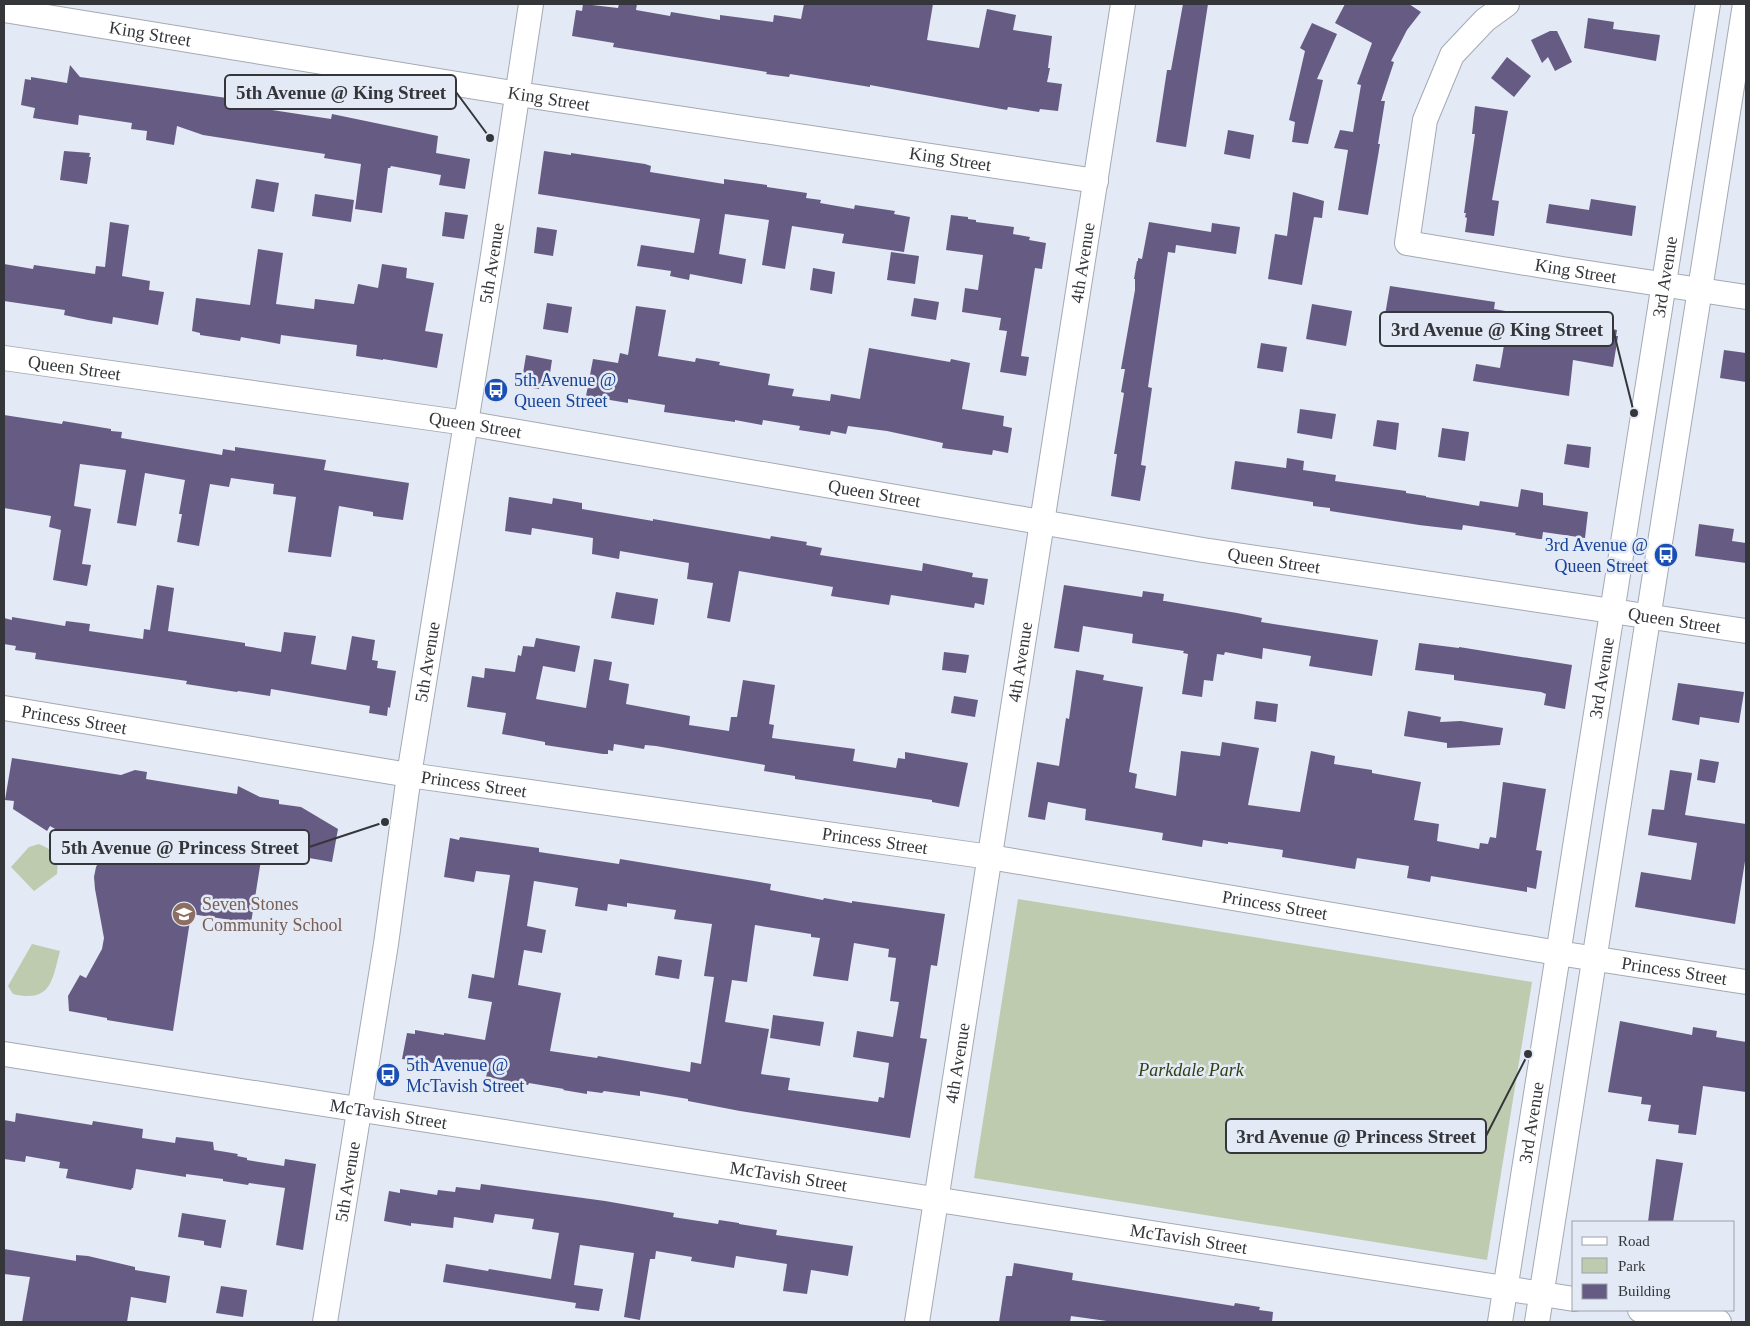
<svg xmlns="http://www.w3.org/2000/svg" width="1750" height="1326" viewBox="0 0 1750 1326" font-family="'Times New Roman',serif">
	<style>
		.green { fill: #bfcbaf }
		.building { fill: #665c83; fill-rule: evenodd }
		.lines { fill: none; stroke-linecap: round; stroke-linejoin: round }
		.minor-casing { stroke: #a4aab4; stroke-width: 26 }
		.minor { stroke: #fff; stroke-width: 24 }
		.labels { text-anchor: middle; stroke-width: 5; stroke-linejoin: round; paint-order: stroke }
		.street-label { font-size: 18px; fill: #34363a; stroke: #e3e9f5 }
		.transit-label { font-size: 18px; fill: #164399; stroke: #e3e9f5; text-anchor: start }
		.education-label { font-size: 18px; fill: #785e54; stroke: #e3e9f5; text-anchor: start }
		.park-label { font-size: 18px; font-style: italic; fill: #2f400f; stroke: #e3e9f5 }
		.leader { fill: none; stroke: #34363a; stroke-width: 2 }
		.callout-dot { fill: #34363a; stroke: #e3e9f5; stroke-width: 2 }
		.callout { fill: #e3e9f5; stroke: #34363a; stroke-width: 2 }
		.callout-label { font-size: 19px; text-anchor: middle; font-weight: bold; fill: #34363a }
	</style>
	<rect width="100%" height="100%" fill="#e3e9f5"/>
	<!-- green -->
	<g class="green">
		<path d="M39,844C56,852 59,855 57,874L34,891L11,867L29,847Z"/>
		<polygon points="1018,899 1532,982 1487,1260 974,1178"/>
		<path d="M32,944L60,951C52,981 51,1003 13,994L8,986Z"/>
	</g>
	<!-- building -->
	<g class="building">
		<polygon points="583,4 618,8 619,4 637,4 636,10 670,16 671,12 720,20 720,15 773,22 774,15 801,19 804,4 933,4 927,40 979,48 987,9 1016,15 1013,30 1052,36 1048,68 1050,68 1047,82 1062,84 1058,111 1040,109 1039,112 1008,107 1007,110 870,85 870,87 790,74 789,77 766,74 767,72 613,47 614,43 572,36 576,10 582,11"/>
		<polygon points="1183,4 1208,4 1186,147 1156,142 1167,70 1171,70"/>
		<polygon points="1345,4 1409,4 1421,12 1407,30 1391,61 1394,62 1381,101 1385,101 1378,144 1380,144 1368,215 1338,210 1348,150 1334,148 1340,130 1353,132 1361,85 1357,84 1372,43 1335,23"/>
		<polygon points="1588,18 1614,22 1613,29 1660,35 1656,61 1584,48"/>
		<polygon points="1312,23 1337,34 1317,79 1323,80 1308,144 1292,142 1295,122 1289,120 1305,51 1300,48"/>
		<polygon points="1550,31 1557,31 1572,62 1555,71 1548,57 1542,63 1531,40"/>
		<polygon points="1507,57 1531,76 1514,97 1491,78"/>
		<polygon points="70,65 80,77 227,98 227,103 331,119 332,114 438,136 436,153 470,159 465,189 439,185 441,175 391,166 390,168 388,168 382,213 355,209 361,164 324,158 325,154 203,135 177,126 174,145 146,140 147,131 131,129 132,123 79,115 78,125 33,118 35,108 21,105 25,79 31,80 31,77 67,83"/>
		<polygon points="1475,106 1508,111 1492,200 1499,201 1494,236 1465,232 1467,218 1465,217 1466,213 1464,213 1475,134 1472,134"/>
		<polygon points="1228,130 1254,135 1250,159 1224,154"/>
		<polygon points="64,151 90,153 89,157 91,157 87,184 60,180"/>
		<polygon points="544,151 571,155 571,153 645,164 651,166 650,172 724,184 724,179 767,185 767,187 807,193 806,198 821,200 820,203 854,209 855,205 895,211 894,214 910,217 904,252 842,243 844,234 792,226 785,269 762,265 769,220 725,214 719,254 746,259 742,284 690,274 689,280 670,276 671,271 637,266 641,245 694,253 700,219 538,194"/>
		<polygon points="256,179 279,183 274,212 251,208"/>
		<polygon points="1293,192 1324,201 1322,218 1314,217 1302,285 1268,279 1275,234 1287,236"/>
		<polygon points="315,194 354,200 351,222 312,216"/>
		<polygon points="1591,199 1636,206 1632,236 1546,223 1549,204 1589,210"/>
		<polygon points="445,212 468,215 464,239 442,236"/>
		<polygon points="951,215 968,217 968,219 976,220 976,222 1014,227 1013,234 1030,237 1029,240 1046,243 1042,269 1035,268 1021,356 1029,357 1026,376 1000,372 1007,331 999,330 1001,318 962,312 965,288 978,290 983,255 946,250"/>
		<polygon points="110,222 129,225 122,276 150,281 149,290 164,292 158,325 113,317 112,324 88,320 64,315 65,310 4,301 4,264 33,269 34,265 95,274 96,266 105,267"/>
		<polygon points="1149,222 1211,232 1212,223 1240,227 1236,254 1176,245 1175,253 1168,252 1148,387 1152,388 1141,465 1146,466 1140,501 1111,496 1117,454 1114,454 1124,393 1121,392 1125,369 1121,369 1135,290 1135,279 1134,279 1137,261 1138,261 1138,258 1142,259"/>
		<polygon points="537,227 557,230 553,256 534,253"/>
		<polygon points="258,249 283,253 276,304 314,309 315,299 354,304 358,284 378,288 382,264 407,268 406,278 434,283 425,331 443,334 437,368 383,359 383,360 356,356 357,345 281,335 280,344 241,337 240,341 200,335 200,333 192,331 196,298 250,305"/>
		<polygon points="891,252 919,256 915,284 887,280"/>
		<polygon points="813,268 835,272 832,294 810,290"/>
		<polygon points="1390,286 1495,302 1494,309 1547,318 1549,316 1568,319 1578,321 1578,323 1617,330 1616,336 1618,336 1613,367 1573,360 1569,396 1473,381 1476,364 1500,368 1506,334 1385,315"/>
		<polygon points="914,298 939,302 936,320 911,316"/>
		<polygon points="547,303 572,307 568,333 543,329"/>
		<polygon points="1312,304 1352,311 1346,346 1306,339"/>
		<polygon points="636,306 666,310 658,356 695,362 696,358 720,362 719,365 770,374 768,385 794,389 792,396 830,401 831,394 860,399 869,348 950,362 951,359 970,363 962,409 1004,416 1003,426 1012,428 1008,453 993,450 992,455 942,448 943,443 887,431 848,426 846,434 831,431 830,435 799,430 800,426 763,420 762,425 735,420 735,422 664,412 665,405 628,399 628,403 586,396 593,359 618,363 620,353 628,355"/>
		<polygon points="1261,343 1287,347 1283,372 1257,368"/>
		<polygon points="1724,350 1746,353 1746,382 1720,378"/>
		<polygon points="526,355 552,360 548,386 540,385 539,389 538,389 521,386"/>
		<polygon points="1300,409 1336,414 1332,439 1297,433"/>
		<polygon points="4,415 62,424 63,421 111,429 111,431 122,432 121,438 222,455 223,449 235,451 235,447 326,460 324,470 409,483 403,520 373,516 373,512 339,506 331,557 288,552 296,497 273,494 274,484 231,478 229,487 210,484 199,546 177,542 182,514 179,514 185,480 145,473 136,526 117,523 126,470 80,464 74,506 91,509 82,564 91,565 87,586 53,580 61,530 49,527 51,516 4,508"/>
		<polygon points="1377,420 1399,423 1396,450 1373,446"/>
		<polygon points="1442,428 1469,432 1465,461 1438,457"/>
		<polygon points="1567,444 1591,447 1589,468 1564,464"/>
		<polygon points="1287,458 1304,461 1303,470 1336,475 1335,481 1406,491 1406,493 1426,496 1426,497 1479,506 1480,501 1518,507 1521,489 1543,493 1543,505 1588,512 1585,538 1543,532 1542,539 1539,539 1515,535 1516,533 1463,525 1462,530 1419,525 1330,511 1330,508 1313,506 1313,502 1231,489 1235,461 1286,468"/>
		<polygon points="509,497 552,504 553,498 582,503 582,509 653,521 653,519 770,539 771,536 807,542 806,545 822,548 820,555 922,571 923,563 973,573 972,577 988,579 984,605 975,603 974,608 891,595 889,605 831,596 833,587 739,571 730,622 707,618 713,583 687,579 689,563 620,551 619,559 592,554 593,538 532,528 531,535 505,531"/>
		<polygon points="1699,524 1734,529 1732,541 1746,543 1746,563 1695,556"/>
		<polygon points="157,585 174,588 168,631 245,643 245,646 281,652 284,632 316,636 311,664 346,670 352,636 375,640 372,660 378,661 377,668 396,671 390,708 388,707 387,716 369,713 370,706 271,689 270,696 238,691 237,692 186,684 187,681 35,659 36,653 15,650 16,646 4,644 4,618 12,620 12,617 65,626 66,621 90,624 89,631 143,639 144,629 150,630"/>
		<polygon points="1064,585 1142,597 1143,591 1164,594 1163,601 1165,601 1237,613 1262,618 1261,622 1378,640 1372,676 1309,666 1311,656 1263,648 1262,659 1225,652 1224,655 1217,654 1213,681 1204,680 1202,697 1182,694 1188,654 1183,653 1184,651 1132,643 1133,634 1083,626 1079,652 1054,648"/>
		<polygon points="616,592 658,599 654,625 611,618"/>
		<polygon points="536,638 580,646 575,672 543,666 536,699 586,708 594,659 612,662 609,680 629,684 626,704 690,716 689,725 729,731 731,717 737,717 743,680 775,685 769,724 774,725 772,738 855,749 853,761 896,768 898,758 905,759 905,752 968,763 959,807 932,802 932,800 795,779 795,776 764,771 765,765 656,746 645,745 644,749 614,744 613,751 608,750 608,754 603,754 545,745 545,742 502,734 506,713 467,707 472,676 484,678 485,668 515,672 518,655 521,656 523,646 534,647"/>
		<polygon points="1419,643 1459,648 1459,647 1572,665 1565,709 1544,705 1546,694 1541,692 1454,680 1454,675 1415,670"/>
		<polygon points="944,652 969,655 966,673 942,670"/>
		<polygon points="1076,670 1104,675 1103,680 1143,687 1129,772 1137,774 1135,788 1176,796 1181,751 1220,756 1222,742 1259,748 1248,805 1300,812 1311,751 1335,756 1334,764 1372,770 1372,773 1421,782 1414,820 1439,824 1437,841 1479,849 1480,843 1488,844 1490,837 1496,838 1503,782 1546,789 1536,850 1542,851 1536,889 1527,887 1527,892 1431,876 1430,882 1407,878 1409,866 1357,858 1355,869 1282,857 1283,850 1242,844 1228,842 1228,844 1203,840 1202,847 1162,840 1163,833 1085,820 1086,809 1048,802 1045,820 1028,817 1037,762 1059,766 1066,718 1069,719"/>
		<polygon points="1678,683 1744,692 1739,723 1700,717 1699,725 1672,720"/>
		<polygon points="954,696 978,700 975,717 951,713"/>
		<polygon points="1256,701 1278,704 1276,722 1254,719"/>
		<polygon points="1408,711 1441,717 1440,722 1461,721 1503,728 1500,745 1447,748 1447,743 1404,736"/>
		<polygon points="12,758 121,775 135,770 147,772 146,779 237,794 238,786 260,797 279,800 279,804 301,807 338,829 332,862 286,854 284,863 261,860 251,923 191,914 173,1031 107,1020 107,1018 69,1011 68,996 80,975 86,978 102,949 104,938 95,889 94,877 96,867 109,843 85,830 64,834 50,826 47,831 13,809 14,801 5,800"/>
		<polygon points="1700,759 1719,762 1715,783 1697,780"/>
		<polygon points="1670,770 1692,773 1685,815 1746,824 1746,855 1735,924 1635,907 1641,872 1691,880 1697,843 1648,835 1652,809 1664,810"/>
		<path d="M460,837L539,848V852L619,864L620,859L742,879L771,884L770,890L823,900L824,898L852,903V901L945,914L937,966L931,965L920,1038L927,1039L910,1138L740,1111L688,1101V1099L640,1091V1096L604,1091L602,1093L587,1091V1094L563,1090L564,1089L529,1083L528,1085L486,1077L487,1073L428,1062L426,1070L409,1068L410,1060L402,1059L407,1033L415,1034V1030L444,1035V1033L485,1040L492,1002L468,998L472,974L494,978L510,875L476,871L474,882L444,877L450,838L459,840ZM534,881L578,888L575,906L607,911L608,904L627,907V903L676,910L674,919L712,924L704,976L714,977L701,1064L691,1062L690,1072L598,1056L597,1058L550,1051L561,993L518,985L524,950L542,953L546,930L527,926ZM755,925L811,934V937L820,938L813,976L848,981L854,943L889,949L888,957L896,958L890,1001L899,1002L893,1037L857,1031L853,1057L889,1063L884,1098L879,1097L878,1102L788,1090L790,1078L761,1074L769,1029L725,1022L732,980L747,982Z"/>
		<polygon points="658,956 682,960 679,979 655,975"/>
		<polygon points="773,1015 824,1022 820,1046 770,1038"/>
		<polygon points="1620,1021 1692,1035 1693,1027 1717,1031 1716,1037 1746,1042 1746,1092 1703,1086 1696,1135 1678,1133 1679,1125 1648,1121 1651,1105 1641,1104 1642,1097 1608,1092"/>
		<polygon points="16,1113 92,1125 93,1121 143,1129 142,1138 175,1143 176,1137 213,1142 214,1150 238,1154 237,1156 247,1158 247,1160 284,1166 285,1159 316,1164 303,1250 276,1245 285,1188 249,1183 248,1185 223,1181 223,1179 186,1174 186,1177 136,1169 133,1188 132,1188 131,1190 66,1178 68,1169 59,1168 60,1162 26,1156 25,1162 4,1159 4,1120 15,1122"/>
		<polygon points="1656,1159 1683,1163 1673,1222 1648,1222"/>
		<polygon points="481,1184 605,1201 674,1213 673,1217 718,1224 719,1220 739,1223 739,1224 777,1230 776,1235 853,1246 848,1276 811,1270 807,1294 783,1291 787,1264 736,1256 734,1268 691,1261 692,1257 656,1251 655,1259 650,1259 640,1320 624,1317 634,1253 580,1245 574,1285 603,1289 599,1311 575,1308 576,1303 443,1282 446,1264 488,1271 489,1269 551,1279 559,1233 532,1229 534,1219 495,1214 493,1223 454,1217 453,1228 411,1223 411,1226 384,1221 389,1191 400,1193 400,1189 437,1195 438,1190 455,1192 456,1187 480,1190"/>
		<polygon points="182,1213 226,1220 221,1248 204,1245 204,1241 178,1237"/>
		<polygon points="4,1249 76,1261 76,1255 88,1256 135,1267 135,1270 170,1276 166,1303 131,1297 127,1322 22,1322 30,1277 4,1274"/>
		<polygon points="1014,1263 1073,1273 1072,1280 1234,1306 1235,1303 1260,1307 1259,1310 1273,1312 1272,1322 1114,1322 1071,1316 1070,1322 999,1322 1006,1276 1012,1276"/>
		<polygon points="221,1286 247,1290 243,1317 216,1313"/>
	</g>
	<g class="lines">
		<!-- minor casing -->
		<g class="minor-casing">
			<g id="minor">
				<path id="s1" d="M1507,4L1485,20L1452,55L1425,120L1407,243L1562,269L1746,297"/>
				<path id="s2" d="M4,10L518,94L1096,181"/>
				<path id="s3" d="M4,358L466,423L1203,550L1746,631"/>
				<path id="s4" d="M4,708L409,775L990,857L1558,953L1746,982"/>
				<path id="s5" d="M4,1054L1574,1299"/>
				<polyline points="1640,1310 1719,1322"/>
				<path id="s6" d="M325,1322L386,944L409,775L492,262L531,4"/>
				<path id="s7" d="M917,1322L1123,4"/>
				<path id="s8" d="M1500,1322L1708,4"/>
				<polyline points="1537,1322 1745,4"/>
			</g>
		</g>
		<!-- minor -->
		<use href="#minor" class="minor"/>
	</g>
	<!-- icons -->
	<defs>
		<g id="bus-disc" transform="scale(1.25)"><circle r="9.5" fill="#1a4fb4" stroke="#e3e9f5"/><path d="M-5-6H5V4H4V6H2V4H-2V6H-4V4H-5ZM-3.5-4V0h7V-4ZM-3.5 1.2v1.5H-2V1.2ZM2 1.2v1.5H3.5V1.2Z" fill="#fff"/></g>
		<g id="school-disc" transform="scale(1.25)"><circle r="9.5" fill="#8d6e63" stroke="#e3e9f5"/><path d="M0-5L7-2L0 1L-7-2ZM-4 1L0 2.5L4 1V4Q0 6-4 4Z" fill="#fff"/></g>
	</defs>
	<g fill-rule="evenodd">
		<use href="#bus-disc" x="496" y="390"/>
		<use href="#bus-disc" x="1666" y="555"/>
		<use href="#school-disc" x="184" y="914"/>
		<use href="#bus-disc" x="388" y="1075"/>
	</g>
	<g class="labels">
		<!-- street labels -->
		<g class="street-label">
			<text dy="6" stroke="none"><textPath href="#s2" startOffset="148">King Street</textPath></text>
			<text dy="6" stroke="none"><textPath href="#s2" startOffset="552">King Street</textPath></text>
			<text dy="6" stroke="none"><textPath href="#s2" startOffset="958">King Street</textPath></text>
			<text dy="6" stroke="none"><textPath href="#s6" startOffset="1072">5th Avenue</textPath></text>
			<text dy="6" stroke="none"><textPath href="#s7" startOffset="1072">4th Avenue</textPath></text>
			<text dy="6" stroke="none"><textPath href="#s1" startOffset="441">King Street</textPath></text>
			<text dy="6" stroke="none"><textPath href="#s8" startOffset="1058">3rd Avenue</textPath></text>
			<text dy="6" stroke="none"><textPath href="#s3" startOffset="71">Queen Street</textPath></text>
			<text dy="6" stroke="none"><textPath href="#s3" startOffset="476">Queen Street</textPath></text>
			<text dy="6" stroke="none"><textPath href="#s3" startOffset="881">Queen Street</textPath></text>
			<text dy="6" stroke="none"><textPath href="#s3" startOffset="1286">Queen Street</textPath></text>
			<text dy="6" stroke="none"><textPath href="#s3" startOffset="1691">Queen Street</textPath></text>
			<text dy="6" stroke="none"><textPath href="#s6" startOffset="668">5th Avenue</textPath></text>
			<text dy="6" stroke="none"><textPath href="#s7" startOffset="668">4th Avenue</textPath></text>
			<text dy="6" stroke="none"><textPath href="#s8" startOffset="652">3rd Avenue</textPath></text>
			<text dy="6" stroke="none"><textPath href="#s4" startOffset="71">Princess Street</textPath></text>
			<text dy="6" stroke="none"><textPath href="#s4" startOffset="476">Princess Street</textPath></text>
			<text dy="6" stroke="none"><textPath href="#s4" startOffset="881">Princess Street</textPath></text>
			<text dy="6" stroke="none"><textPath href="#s4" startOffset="1286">Princess Street</textPath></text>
			<text dy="6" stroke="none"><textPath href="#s4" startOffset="1691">Princess Street</textPath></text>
			<text dy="6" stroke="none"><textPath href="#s7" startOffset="262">4th Avenue</textPath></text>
			<text dy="6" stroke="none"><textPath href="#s5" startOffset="389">McTavish Street</textPath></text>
			<text dy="6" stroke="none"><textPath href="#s8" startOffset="202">3rd Avenue</textPath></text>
			<text dy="6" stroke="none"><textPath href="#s5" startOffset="794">McTavish Street</textPath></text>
			<text dy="6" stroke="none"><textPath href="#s6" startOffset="142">5th Avenue</textPath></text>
			<text dy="6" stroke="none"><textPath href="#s5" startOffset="1199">McTavish Street</textPath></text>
		</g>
		<!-- transit labels -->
		<g class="transit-label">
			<text x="514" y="386">5th Avenue @<tspan x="514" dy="21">Queen Street</tspan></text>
			<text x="1648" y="551" text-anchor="end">3rd Avenue @<tspan x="1648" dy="21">Queen Street</tspan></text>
			<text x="406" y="1071">5th Avenue @<tspan x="406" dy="21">McTavish Street</tspan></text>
		</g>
		<!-- education labels -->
		<g class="education-label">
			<text x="202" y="910">Seven Stones<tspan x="202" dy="21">Community School</tspan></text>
		</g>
		<!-- park labels -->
		<g class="park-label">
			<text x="1191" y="1076">Parkdale Park</text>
		</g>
	</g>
	<!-- callouts -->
	<path class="leader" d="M490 138L456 92M1634 413L1613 329M385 822L309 847M1528 1054L1486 1136"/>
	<g class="callout-dot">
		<circle cx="490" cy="138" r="5"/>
		<circle cx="1634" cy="413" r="5"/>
		<circle cx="385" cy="822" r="5"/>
		<circle cx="1528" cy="1054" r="5"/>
	</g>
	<g class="callout">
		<rect x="225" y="75" width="231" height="34" rx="5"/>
		<rect x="1380" y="312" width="233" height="34" rx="5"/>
		<rect x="50" y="830" width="259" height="34" rx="5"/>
		<rect x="1226" y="1119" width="260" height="34" rx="5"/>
	</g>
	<g class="callout-label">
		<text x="341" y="99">5th Avenue @ King Street</text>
		<text x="1497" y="336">3rd Avenue @ King Street</text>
		<text x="180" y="854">5th Avenue @ Princess Street</text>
		<text x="1356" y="1143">3rd Avenue @ Princess Street</text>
	</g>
	<!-- border -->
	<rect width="1750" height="1326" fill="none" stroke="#34363a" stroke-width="10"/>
	<!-- legend -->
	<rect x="1572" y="1221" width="162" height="90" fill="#e3e9f5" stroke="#9da1aa"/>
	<rect x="1582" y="1237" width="25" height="8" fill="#ffffff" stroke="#9da1aa"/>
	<text x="1618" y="1246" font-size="15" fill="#34363a">Road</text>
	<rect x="1582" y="1258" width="25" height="15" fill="#bfcbaf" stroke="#9da1aa"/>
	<text x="1618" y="1271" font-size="15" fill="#34363a">Park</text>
	<rect x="1582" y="1284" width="25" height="15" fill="#665c83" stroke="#9da1aa"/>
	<text x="1618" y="1296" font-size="15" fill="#34363a">Building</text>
</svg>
